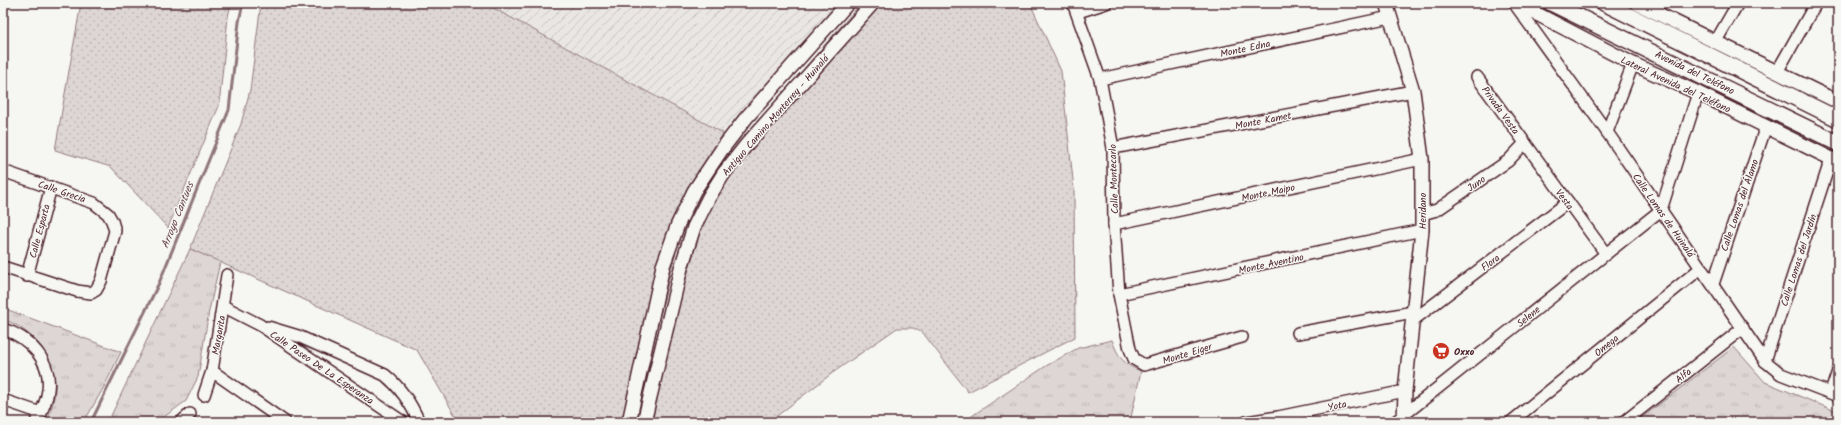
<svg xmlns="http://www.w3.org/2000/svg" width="1841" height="425" viewBox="0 0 1841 425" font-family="Kalam,sans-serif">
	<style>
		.industrial { fill: url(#industrial-furrows) }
		.grass { fill: url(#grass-dots); stroke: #947a80 }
		.park { fill: url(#park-tufts); stroke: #947a80 }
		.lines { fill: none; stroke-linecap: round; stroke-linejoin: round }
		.stream { stroke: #8e747a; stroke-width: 3 }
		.minor-casing { stroke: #4a1f2b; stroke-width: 14 }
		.tertiary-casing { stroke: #4a1f2b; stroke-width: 16 }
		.secondary-casing { stroke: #4a1f2b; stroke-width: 18 }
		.minor { stroke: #f6f6f2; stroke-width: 11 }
		.tertiary { stroke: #f6f6f2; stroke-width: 13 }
		.secondary { stroke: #f6f6f2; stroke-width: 15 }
		.labels { text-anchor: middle; stroke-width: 3; stroke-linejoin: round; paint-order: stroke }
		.street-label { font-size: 10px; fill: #4a1f2b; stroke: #f6f6f2 }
		.poi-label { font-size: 10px; font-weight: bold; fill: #4a1f2b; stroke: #f6f6f2; text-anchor: start }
		.water-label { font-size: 11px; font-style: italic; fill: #6c4a52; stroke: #f6f6f2 }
	</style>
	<defs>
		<pattern id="industrial-furrows" width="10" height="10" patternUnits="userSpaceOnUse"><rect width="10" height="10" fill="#e9e6e3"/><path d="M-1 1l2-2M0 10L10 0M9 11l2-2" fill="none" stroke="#c9c5c3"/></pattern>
		<pattern id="grass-dots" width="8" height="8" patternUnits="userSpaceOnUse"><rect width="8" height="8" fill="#ddd6d5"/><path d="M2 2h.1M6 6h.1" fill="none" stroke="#bfb7b7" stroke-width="1.8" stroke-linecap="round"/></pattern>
		<pattern id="park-tufts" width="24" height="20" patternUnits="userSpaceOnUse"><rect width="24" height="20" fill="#ddd6d5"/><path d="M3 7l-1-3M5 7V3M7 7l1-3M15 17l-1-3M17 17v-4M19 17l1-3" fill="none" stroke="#bfb7b7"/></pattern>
	</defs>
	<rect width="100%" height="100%" fill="#f6f6f2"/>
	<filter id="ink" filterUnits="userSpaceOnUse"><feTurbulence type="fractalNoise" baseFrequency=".025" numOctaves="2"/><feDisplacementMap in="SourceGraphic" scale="8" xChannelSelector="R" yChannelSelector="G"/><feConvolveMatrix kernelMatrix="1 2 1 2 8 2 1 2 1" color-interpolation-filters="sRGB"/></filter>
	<g filter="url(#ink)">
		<!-- industrial -->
		<polygon class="industrial" points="483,3 845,3 723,133"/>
		<!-- grass -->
		<g class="grass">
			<polygon points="81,3 231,3 228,17 219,106 168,228 111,167 55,150"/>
			<polygon points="261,3 484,3 723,133 686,209 634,422 459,422 417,350 190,249 241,124 250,90"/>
			<polygon points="861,3 1030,3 1061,71 1074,189 1075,337 968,392 923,333 913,328 897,328 831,374 769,422 652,422 673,322 709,202 743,139"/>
		</g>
		<!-- park -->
		<g class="park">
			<polygon points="190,249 220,262 209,311 198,377 186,401 157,422 108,422"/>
			<path d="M3,308L121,352L104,387L84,422H46C61,390 58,363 32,337C24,330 14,322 3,320Z"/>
			<path d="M1112,340C1118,357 1124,365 1141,371L1130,422H963L1046,366L1078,348Z"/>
			<polygon points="1734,347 1765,382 1838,412 1838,421 1636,422"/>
		</g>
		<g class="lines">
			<!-- stream -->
			<polyline class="stream" points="91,422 159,283 229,110 239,22 243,3"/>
			<!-- minor casing -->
			<g class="minor-casing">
				<g id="minor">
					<polyline points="1073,3 1100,79 1113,148 1114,224 1119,294 1130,349 1134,359 1144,365 1242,337"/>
					<polyline points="1514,3 1607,132 1765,361 1781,374 1838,396"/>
					<polyline points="1078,12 1106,3"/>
					<polyline points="1654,12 1660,3"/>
					<polyline points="1716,41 1738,3"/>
					<polyline points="1777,72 1816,3"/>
					<polyline points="1477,77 1606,254"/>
					<polyline points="1100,79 1390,17"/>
					<polyline points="1607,132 1633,64"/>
					<polyline points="1113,148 1413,91"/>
					<polyline points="3,171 94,203 108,214 112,221 115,231 101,281 96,290 91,293 77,291 3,267"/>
					<polyline points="1422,214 1437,210 1508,161 1525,143"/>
					<polyline points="1114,224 1422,159"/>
					<polyline points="27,276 51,187"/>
					<polyline points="1713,284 1766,126"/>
					<polyline points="1119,294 1422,230"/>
					<polyline points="223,306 260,325 403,422"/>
					<polyline points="1412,321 1568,202"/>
					<path d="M268,327L298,336L385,375C401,388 411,403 419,422"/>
					<path d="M3,329C29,337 52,361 48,390C47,401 41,413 36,422"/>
					<polyline points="1298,333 1413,312"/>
					<polyline points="1765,361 1831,159"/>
					<polyline points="212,371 285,422"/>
					<polyline points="1831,392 1838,371"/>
					<polyline points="204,395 212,371 227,275"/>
					<polyline points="3,400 41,413"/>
					<polyline points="181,422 190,414"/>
					<polyline points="1246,422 1278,417 1405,391"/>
					<polyline points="1395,422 1661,210 1698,93"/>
					<polyline points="1511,422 1701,268"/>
					<polyline points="1624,422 1743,328"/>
				</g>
			</g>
			<!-- tertiary casing -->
			<g class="tertiary-casing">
				<g id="tertiary">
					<polyline points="1386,3 1413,91 1422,159 1422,230 1405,391 1404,422"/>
					<polyline points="1516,3 1633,64 1698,93 1838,162"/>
					<polyline points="1636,3 1838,102"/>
					<polyline points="629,422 663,266 678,224 694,191 722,149 746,118 848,3"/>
					<polyline points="644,422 681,268 694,227 709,197 724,173 747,144 873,3"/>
				</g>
			</g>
			<!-- secondary casing -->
			<g class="secondary-casing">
				<g id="secondary">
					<polyline points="1551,3 1838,143"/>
					<polyline points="1604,3 1838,119"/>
				</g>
			</g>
			<!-- minor -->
			<use href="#minor" class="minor"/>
			<!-- tertiary -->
			<use href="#tertiary" class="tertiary"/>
			<!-- secondary -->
			<use href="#secondary" class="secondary"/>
		</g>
	</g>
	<!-- icons -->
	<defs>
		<g id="supermarket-disc" transform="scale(0.9)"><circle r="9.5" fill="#c8321e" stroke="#f6f6f2"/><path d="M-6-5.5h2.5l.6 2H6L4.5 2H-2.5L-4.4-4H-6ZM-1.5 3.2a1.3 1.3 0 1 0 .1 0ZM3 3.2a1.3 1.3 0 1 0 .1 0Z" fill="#fff"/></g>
	</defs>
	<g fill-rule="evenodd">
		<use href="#supermarket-disc" x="1441" y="351"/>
	</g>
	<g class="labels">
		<!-- street labels -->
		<g class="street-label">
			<text transform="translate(1245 48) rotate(-12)" y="4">Monte Edna</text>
			<text transform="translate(1695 72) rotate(26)" y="4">Avenida del Teléfono</text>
			<text transform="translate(1676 84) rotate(25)" y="4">Lateral Avenida del Teléfono</text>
			<text transform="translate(1501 110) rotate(54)" y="4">Privada Vesta</text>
			<text transform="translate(775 115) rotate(-49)" y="4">Antiguo Camino Monterrey - Huinalá</text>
			<text transform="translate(1263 120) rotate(-11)" y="4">Monte Kamet</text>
			<text transform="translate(1113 179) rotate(-92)" y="4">Calle Montecarlo</text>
			<text transform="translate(1476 183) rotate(-35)" y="4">Juno</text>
			<text transform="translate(62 191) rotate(19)" y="4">Calle Grecia</text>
			<text transform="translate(1268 192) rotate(-12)" y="4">Monte Maipo</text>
			<text transform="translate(1565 199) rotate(54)" y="4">Vesta</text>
			<text transform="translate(1739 205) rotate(-71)" y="4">Calle Lomas del Álamo</text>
			<text transform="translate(1422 211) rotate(-90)" y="4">Heridano</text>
			<text transform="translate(1664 215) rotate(55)" y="4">Calle Lomas de Huinalá</text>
			<text transform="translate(39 231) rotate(-75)" y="4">Calle Esparta</text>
			<text transform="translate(1798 260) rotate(-72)" y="4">Calle Lomas del Jardín</text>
			<text transform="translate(1490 262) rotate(-37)" y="4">Flora</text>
			<text transform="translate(1271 263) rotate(-12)" y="4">Monte Aventino</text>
			<text transform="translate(1528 316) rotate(-39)" y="4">Selene</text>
			<text transform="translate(218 335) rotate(-80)" y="4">Margarita</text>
			<text transform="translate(1606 345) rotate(-39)" y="4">Omega</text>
			<text transform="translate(1187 353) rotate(-17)" y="4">Monte Eiger</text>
			<text transform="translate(322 367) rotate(34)" y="4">Calle Paseo De La Esperanza</text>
			<text transform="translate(1683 375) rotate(-38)" y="4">Alfa</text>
			<text transform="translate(1337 405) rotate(-12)" y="4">Yota</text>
		</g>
		<!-- poi labels -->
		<g class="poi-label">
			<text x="1454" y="355">Oxxo</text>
		</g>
		<!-- water labels -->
		<g class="water-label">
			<text transform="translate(177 215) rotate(-68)" y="4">Arroyo Cantues</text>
		</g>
	</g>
	<!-- margin -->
	<rect width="1841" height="425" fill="none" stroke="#f6f6f2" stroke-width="16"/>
	<rect x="8" y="8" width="1825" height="409" fill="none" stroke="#4a1f2b" stroke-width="1.5" filter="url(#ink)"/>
</svg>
